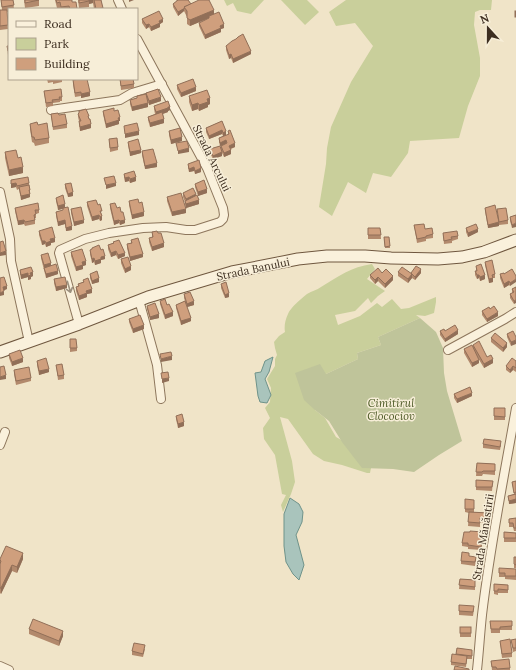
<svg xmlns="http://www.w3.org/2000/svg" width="516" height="670" viewBox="0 0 516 670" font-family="Lora,serif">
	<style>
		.green { fill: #c9cf9b }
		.cemetery { fill: #bfc49a }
		.water { fill: #a9c4bc; stroke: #6f938a }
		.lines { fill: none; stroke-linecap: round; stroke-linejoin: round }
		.street-casing { stroke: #8d765c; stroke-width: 10 }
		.secondary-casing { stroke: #6f573f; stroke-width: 13 }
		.street { stroke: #faf1dc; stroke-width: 8 }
		.secondary { stroke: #faf1dc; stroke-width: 11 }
		.wall { fill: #b2896c }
		.shaded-wall { fill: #916f58 }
		.building { fill: #cf9f7d; stroke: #916f58 }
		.oneway { stroke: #9c907e }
		.labels { text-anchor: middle; stroke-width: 3; stroke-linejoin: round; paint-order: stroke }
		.street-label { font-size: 11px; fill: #3d2e20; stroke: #f7eed8 }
		.park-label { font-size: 11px; font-style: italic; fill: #4d5a26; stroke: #f7eed8 }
	</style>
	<rect width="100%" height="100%" fill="#f0e4c8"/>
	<!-- green -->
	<g class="green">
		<polygon points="224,0 264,0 251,14 237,11 233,3 227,6"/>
		<polygon points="281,0 307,0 319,12 305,25"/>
		<polygon points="346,0 492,0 491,10 480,10 475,12 474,25 480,58 480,76 468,106 459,138 410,141 408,153 391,177 373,173 366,193 348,182 332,216 319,207 326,164 327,148 331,127 351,82 373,46 355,23 336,26 329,12"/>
		<path d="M372,264L375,269L367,279L385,291L378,296L371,303L368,298L355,311L335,315L338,325L360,316L377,303L382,307L392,299L401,309L409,308L436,297V302L434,313L425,316L416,315L420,318L378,337L381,345L357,353L358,359L326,374L315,410L325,418L336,437L347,443L372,463L370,473H367L342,465L324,461L313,454L288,419L280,417L292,461L295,482L291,494L283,512L281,505L286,495L282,494L275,455L264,439L263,428L270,418L265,408L270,402L271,388L267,379L275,366V359L277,355L275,348L274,342L279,336L285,332C284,327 285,320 288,314C290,308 302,298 307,294C312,291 317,290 321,287C339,276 351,267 372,264Z"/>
	</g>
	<!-- cemetery -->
	<polygon class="cemetery" points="420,318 436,332 443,348 444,373 447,391 462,441 439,455 414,472 393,469 362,468 342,442 329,421 315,410 304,400 295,373 320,364 326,374 358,359 357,353 381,345 378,337"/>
	<!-- water -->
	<g class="water">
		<polygon points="273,357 269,372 265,379 271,395 267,403 260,402 258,396 255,373 261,372 265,361"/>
		<polygon points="290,498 299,504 303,512 302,522 296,535 304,565 299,580 293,574 286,562 284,546 284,514"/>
	</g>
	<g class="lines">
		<!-- street casing -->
		<g class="street-casing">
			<g id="street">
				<polyline points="118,0 122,9"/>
				<polyline points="51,110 120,100 132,93 162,84"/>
				<polyline points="0,192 10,239 11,261 29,342"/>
				<polyline points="139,300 157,365 161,399"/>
				<polyline points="79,324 59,253 60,250 85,239 109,233 143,228 166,227 186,230 195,230 220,222 223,219 224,215 223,208 207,168 137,39"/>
				<polyline points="448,350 505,319 516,312"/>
				<polyline points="0,445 5,432"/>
				<polyline points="0,666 9,670"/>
				<path d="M477,670C479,652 480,634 482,615C490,546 504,477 516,408"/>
			</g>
		</g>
		<!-- secondary casing -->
		<g class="secondary-casing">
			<polyline id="secondary" points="0,352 79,324 148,297 232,272 298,259 327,256 365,256 391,258 438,259 462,257 484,252 516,240"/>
		</g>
		<!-- street -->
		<use href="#street" class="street"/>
		<!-- secondary -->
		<use href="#secondary" class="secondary"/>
	</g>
	<!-- wall -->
	<g class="wall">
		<polygon points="1,0 13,0 14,9 9,9 9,12 7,12 8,29 0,30 0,10 2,10"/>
		<polygon points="24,0 39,0 39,6 25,8"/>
		<polygon points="55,0 72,0 72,2 77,9 61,9 60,8 57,8"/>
		<polygon points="78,0 101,0 103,9 94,9 93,3 89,4 89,7 79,8"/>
		<polygon points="176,0 188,0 191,4 214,14 224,28 221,29 221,32 205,39 199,26 199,23 209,18 190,26 187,24 187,17 184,11 178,16 173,7 173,4 177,1"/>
		<polygon points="142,19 163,22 160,24 160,27 151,31 149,27 146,29 142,23"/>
		<polygon points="7,46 9,46 9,55 8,55"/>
		<polygon points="226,46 251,54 233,63 231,58 229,59 226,50"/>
		<polygon points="47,79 62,79 62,82 53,84 53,82 48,83"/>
		<polygon points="120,79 134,84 134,88 121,90"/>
		<polygon points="73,80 90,96 81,98 81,96 75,97 73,84"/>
		<polygon points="177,85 196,91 181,97 177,89"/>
		<polygon points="44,91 62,97 62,101 60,101 60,102 53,103 53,106 46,107"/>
		<polygon points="146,93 161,101 149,105 147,100 148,107 132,111 130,104 130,100 137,98 137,96 146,96"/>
		<polygon points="189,96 210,104 208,105 208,107 199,111 198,109 192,111 189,102"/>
		<polygon points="154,106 170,110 168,111 168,112 163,114 164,123 150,127 148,120 148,117 155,114 154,109"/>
		<polygon points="79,111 89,119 91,128 80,131 79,125 79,121 78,117 78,114 79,113"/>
		<polygon points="103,111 114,111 120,121 119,121 119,124 106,128 103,114"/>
		<polygon points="51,114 67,124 67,128 53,130"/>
		<polygon points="222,121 226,135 228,135 228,131 235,147 231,149 231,154 224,157 222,153 222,156 213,159 210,153 210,149 221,148 221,146 220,146 219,142 219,138 223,136 222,134 209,139 206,132 206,128"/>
		<polygon points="30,124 38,125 49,138 49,143 35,146 34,143 32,142 30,129"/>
		<polygon points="169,131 182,141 171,144 169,135"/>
		<polygon points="109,139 118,147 118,150 110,152"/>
		<polygon points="128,142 141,153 130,156 128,145"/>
		<polygon points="142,151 157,167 145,169 142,155"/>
		<polygon points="5,152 18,158 23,173 9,176 5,158"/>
		<polygon points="188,164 201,172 195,174 194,171 189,172 188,168"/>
		<polygon points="124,174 136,181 130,183 129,181 125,182 124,178"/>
		<polygon points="11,180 29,183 30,190 30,197 21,200 19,189 17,190 16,187 11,188"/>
		<polygon points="65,184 73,196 68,197 65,188"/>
		<polygon points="195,184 207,193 198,196 195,187"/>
		<polygon points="183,193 196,196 199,204 186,208 185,205 185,202 183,197"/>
		<polygon points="167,197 186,213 172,216 167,201"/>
		<polygon points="56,198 65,208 72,230 66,231 65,224 58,226 56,216 56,212 63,211 63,209 58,210 56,201"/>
		<polygon points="129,201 139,203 144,216 132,219 129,205"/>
		<polygon points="87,202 98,205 102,215 101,215 102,220 100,221 99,219 92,221 87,206"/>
		<polygon points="110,204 117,208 125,223 120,225 119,223 114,225 110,208"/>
		<polygon points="15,208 39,210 39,213 36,214 36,218 35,218 35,224 25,226 24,224 18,225 15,211"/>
		<polygon points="485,208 499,226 488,228 485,211"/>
		<polygon points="71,209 84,223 74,226 71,213"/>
		<polygon points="497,209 508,220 508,224 499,225"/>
		<polygon points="516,215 512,228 510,221 510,217"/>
		<polygon points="414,225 425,229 433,234 433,238 426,239 426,241 417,243"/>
		<polygon points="368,228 380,228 381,239 368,239"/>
		<polygon points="466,228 478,232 468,237 466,232"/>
		<polygon points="39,231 55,242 51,243 51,245 46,247 45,244 42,245 39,235"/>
		<polygon points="152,232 164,247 152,251 149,242 149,238 152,238"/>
		<polygon points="443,233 458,236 458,239 452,241 452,243 444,244"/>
		<polygon points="384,237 389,237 390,248 385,248"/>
		<polygon points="131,240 143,257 130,261 127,248 127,244 131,243"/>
		<polygon points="113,242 125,256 118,259 116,255 111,257 108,249 108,245 113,243"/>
		<polygon points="92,248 101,250 105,259 101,260 101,263 95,265 94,262 92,263 90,254 90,250 92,250"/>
		<polygon points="71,252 86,265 83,266 83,269 76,271 71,256"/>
		<polygon points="41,255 51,265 58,274 46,278 41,258"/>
		<polygon points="121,259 131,270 125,273 121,263"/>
		<polygon points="485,262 495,274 495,278 493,278 493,282 489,283 485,265"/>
		<polygon points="476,266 485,279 480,281 479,278 477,279 475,275 475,271 476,271"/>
		<polygon points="20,270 33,276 31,277 31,279 28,280 28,277 21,279 20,274"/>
		<polygon points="398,272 411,273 421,273 415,280 412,278 408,283 398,276"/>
		<polygon points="382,273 393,280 385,288 378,281 375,284 370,278 370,275"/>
		<polygon points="90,274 99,282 92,284 90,278"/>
		<polygon points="500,274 504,274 516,276 510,286 509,285 504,288 500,278"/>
		<polygon points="54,279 67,288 56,291 54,283"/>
		<polygon points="83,280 92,293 87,294 87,297 79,300 76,291 76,287 78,286 78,284 83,282"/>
		<polygon points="221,284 229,297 225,298 221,288"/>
		<polygon points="516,287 514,304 510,298 510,294 512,293 512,289"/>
		<polygon points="184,294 194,305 187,307 191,321 181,325 176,308 176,305 185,301 184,298"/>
		<polygon points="160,301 167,305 173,316 165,319 160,304"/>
		<polygon points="147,306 159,318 150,320 147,309"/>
		<polygon points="482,311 498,316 487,322 482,315"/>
		<polygon points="129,319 144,329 133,333 129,322"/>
		<polygon points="440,331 445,331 458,334 445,342 440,335"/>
		<polygon points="513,331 511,346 507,337 507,334"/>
		<polygon points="491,338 507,347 503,352 491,342"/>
		<polygon points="70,339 77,348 77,351 70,352"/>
		<polygon points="473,345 487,357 493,363 484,368 475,353 479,363 472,367 464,353 464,349 473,348"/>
		<polygon points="9,354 23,362 12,366 9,358"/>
		<polygon points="37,361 49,372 39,375 37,365"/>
		<polygon points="516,361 516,372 513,370 510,373 506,370 506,366"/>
		<polygon points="56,365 64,375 64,379 58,380"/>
		<polygon points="14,370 31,378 31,381 16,385 14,374"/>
		<polygon points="454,394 472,396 457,403 454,398"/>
		<rect x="494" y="408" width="11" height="12"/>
		<polygon points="176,416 184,426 178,428 176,419"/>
		<polygon points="483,444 501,445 500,450 483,448"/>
		<polygon points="477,463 495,464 495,475 483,474 482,476 476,476"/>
		<polygon points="476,480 493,481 492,491 476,490"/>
		<polygon points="516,481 516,503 509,504 508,496 514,494 512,482"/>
		<polygon points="474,504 474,512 489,513 488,523 480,522 480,527 468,526 469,513 465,512 465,509"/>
		<polygon points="516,518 516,531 514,531 513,527 509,527 509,519"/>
		<polygon points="504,532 516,533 516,542 504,542"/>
		<polygon points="483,536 481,550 468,549 468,547 462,546 462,543"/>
		<polygon points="469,556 476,560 475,566 461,564 461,561"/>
		<rect x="514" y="557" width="2" height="11"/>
		<polygon points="0,559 23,559 17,573 12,571 1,594 0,593"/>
		<polygon points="516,569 516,580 505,579 505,577 499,577 499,573"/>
		<polygon points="460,579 475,580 475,590 459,589"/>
		<polygon points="494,584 508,585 508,593 498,593 498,595 494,594"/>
		<polygon points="474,609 473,616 459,615 459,611"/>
		<polygon points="490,621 512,621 512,630 500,630 500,633 491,633"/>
		<rect x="460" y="627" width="11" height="10"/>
		<polygon points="29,629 63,636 59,646 29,634"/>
		<polygon points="516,639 516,651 513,652 511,640"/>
		<polygon points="500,641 512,653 512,657 502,658"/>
		<polygon points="457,648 472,654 472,659 467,659 466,667 451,665 451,662 456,655"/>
		<polygon points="145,649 143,657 132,655 132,651"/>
		<polygon points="491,661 510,668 510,670 492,670"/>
	</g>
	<!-- shaded-wall -->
	<g class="shaded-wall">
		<polygon points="88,0 93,0 93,3 89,4 89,1"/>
		<polygon points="129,0 134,0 129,2"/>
		<polygon points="184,8 184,11 178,16 178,12"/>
		<polygon points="214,10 214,15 209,16 209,18 190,26 190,20"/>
		<polygon points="163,19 163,22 160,24 160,27 151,31 151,27 159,21"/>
		<polygon points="149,24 149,27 146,29 146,25"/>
		<polygon points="224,24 224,28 221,29 221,32 205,39 205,35 220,26"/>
		<polygon points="251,51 251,54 233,63 233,59"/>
		<polygon points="231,54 231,58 229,59 229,55"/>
		<polygon points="196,87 196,91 181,97 181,93"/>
		<polygon points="90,92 90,96 81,98 81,94"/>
		<polygon points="161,97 161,101 149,105 149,101"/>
		<polygon points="210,98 210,104 208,105 208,107 199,111 199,105 207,99"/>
		<polygon points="148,103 148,107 132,111 132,107"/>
		<polygon points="198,103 198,109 192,111 192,105"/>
		<polygon points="168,107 170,107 170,110 168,111 168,112 156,116 156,112"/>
		<polygon points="120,117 120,121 119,121 119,124 106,128 106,124"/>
		<polygon points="164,119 164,123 150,127 150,123"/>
		<polygon points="91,124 91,128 80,131 80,127"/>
		<polygon points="222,130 222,134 209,139 209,136"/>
		<polygon points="139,131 139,135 125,138 125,134"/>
		<polygon points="226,131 226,135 223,137 223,133"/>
		<polygon points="182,137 182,141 171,144 171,140"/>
		<polygon points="226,140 226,144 220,146 220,143"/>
		<polygon points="235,143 235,147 229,149 229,146"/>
		<polygon points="189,148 189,152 178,154 178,151"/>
		<polygon points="141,150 141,153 130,156 130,152"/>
		<polygon points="231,150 231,154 224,157 224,153"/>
		<polygon points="222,152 222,156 213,159 213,156"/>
		<polygon points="157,163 157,167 145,169 145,166"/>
		<polygon points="23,167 23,173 9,176 9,170"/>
		<polygon points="194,167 194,171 189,172 189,169"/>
		<polygon points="201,168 201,172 195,174 195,171"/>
		<polygon points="129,177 129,181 125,182 125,178"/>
		<polygon points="136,177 136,181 130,183 130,179"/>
		<polygon points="16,183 16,187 11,188 11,184"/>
		<polygon points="116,183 116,186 106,189 106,185"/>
		<polygon points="207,189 207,193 198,196 198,192"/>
		<polygon points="73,192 73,196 68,197 68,194"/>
		<polygon points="30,194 30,197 21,200 21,196"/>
		<polygon points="196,194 196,198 186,203 186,199"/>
		<polygon points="199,200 199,204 186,208 186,204"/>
		<polygon points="65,204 65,208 58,210 58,206"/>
		<polygon points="186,209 186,213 172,216 172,212"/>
		<polygon points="144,212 144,216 132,219 132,215"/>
		<polygon points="99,215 99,219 92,221 92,217"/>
		<polygon points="102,216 102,220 100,221 100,217"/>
		<polygon points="24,220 24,224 18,225 18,221"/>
		<polygon points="65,220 65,224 58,226 58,222"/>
		<polygon points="84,220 84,223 74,226 74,222"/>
		<polygon points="119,220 119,223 114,225 114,221"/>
		<polygon points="125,220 125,223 120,225 120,221"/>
		<polygon points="499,222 499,226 488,228 488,225"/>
		<polygon points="516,223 516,227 512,228 512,225"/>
		<polygon points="72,226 72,230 66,231 66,228"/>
		<polygon points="478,229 478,232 468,237 468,233"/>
		<polygon points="55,238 55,242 51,243 51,245 46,247 46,243 50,239"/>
		<polygon points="42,241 45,241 45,244 42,245"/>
		<polygon points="164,243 164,247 152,251 152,247"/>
		<polygon points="6,251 6,255 0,256 0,253"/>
		<polygon points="116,251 116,255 111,257 111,253"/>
		<polygon points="125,253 125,256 118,259 118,255"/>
		<polygon points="143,254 143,257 130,261 130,257"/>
		<polygon points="105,256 105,259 101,260 101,263 95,265 95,261 101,257"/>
		<polygon points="94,258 94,262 92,263 92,259"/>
		<polygon points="86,261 86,265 83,266 83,269 76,271 76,267 82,262"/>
		<polygon points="51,263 51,267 44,269 44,265"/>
		<polygon points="131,266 131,270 125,273 125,269"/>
		<polygon points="421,269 421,273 415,280 415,277"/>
		<polygon points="58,271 58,274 46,278 46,274"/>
		<polygon points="33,272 33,276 31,277 31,279 28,280 28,276 30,273"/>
		<polygon points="28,273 28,277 21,279 21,275"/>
		<polygon points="412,274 412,278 408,283 408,279"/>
		<polygon points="477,275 479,275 479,278 477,279"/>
		<polygon points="485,275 485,279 480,281 480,277"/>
		<polygon points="393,276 393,280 385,288 385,284"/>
		<polygon points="378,277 378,281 375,284 375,280"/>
		<polygon points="99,278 99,282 92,284 92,281"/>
		<polygon points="493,278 493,282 489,283 489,279"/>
		<polygon points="516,279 516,282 510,286 510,283"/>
		<polygon points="509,281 509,285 504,288 504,284"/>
		<polygon points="67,285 67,288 56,291 56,287"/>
		<polygon points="7,286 7,289 3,291 3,287"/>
		<polygon points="92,289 92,293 87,294 87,297 79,300 79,296 86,291"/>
		<polygon points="4,291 4,295 0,296 0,293"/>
		<polygon points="229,293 229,297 225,298 225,295"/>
		<polygon points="516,300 516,303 514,304 514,301"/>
		<polygon points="194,301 194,305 187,307 187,304"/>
		<polygon points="173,312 173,316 165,319 165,315"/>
		<polygon points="498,312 498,316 487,322 487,319"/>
		<polygon points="159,314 159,318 150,320 150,317"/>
		<polygon points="191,318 191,321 181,325 181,321"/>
		<polygon points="144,325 144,329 133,333 133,329"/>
		<polygon points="458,330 458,334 445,342 445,339"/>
		<polygon points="516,340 516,344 511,346 511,342"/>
		<polygon points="507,343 507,347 503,352 503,348"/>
		<polygon points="172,356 172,360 161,362 161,359"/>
		<polygon points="23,358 23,362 12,366 12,362"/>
		<polygon points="493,359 493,363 484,368 484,364"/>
		<polygon points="479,360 479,363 472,367 472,363"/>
		<polygon points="513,366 513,370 510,373 510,370"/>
		<polygon points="49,369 49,372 39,375 39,371"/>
		<polygon points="6,375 6,379 0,380 0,377"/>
		<polygon points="169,378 169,381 162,383 162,379"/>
		<polygon points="472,393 472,396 457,403 457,399"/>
		<polygon points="184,422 184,426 178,428 178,424"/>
		<polygon points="516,499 516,503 509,504 509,501"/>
		<polygon points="23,553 23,559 17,573 17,567"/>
		<polygon points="12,565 12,571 1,594 1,588"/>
		<polygon points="63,631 63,636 59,646 59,641"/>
	</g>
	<!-- building -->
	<g class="building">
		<polygon points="1,0 13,0 14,5 2,7"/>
		<polygon points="25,0 39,0 25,3"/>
		<polygon points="56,0 72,0 72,2 76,2 77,9 70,9 69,6 61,7 60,2 57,3"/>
		<polygon points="79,0 89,0 89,1 79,3"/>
		<polygon points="94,0 101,0 103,8 96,9"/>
		<polygon points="178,0 188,0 191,4 184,7 185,8 178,12 173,4"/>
		<polygon points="199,0 209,0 214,10 190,20 187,18 187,11 184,7"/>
		<polygon points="0,10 7,10 8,25 0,26"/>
		<polygon points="159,11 163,19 159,21 160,23 151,27 149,24 146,25 142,19"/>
		<rect x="515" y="11" width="1" height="6"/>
		<polygon points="219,12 224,24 220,26 221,28 205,35 199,23 209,18 209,16"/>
		<polygon points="243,34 251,51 233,59 231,54 229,55 226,46 232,41 236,39 238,37"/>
		<polygon points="7,46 9,46 9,51 8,51"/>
		<polygon points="80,79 87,79 90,92 81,94 81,92 75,93 73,80"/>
		<polygon points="120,79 133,79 134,84 121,86"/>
		<polygon points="193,79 196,87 181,93 177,85"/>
		<polygon points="61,89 62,97 59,97 60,99 52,100 53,102 46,103 44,91"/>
		<polygon points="158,89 161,97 149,101 146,93"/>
		<polygon points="207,90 210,98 207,99 208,102 199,105 198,103 192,105 189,96"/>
		<polygon points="146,94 148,103 132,107 130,100 137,98 137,96"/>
		<polygon points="168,101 170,107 168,107 168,108 156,112 154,106"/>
		<polygon points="114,108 114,111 118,110 120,117 118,118 119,120 106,124 103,111"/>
		<polygon points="86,109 89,116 88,116 89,119 90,119 91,124 80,127 79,121 81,121 78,114 79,113 79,111"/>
		<polygon points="162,112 164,119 150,123 148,117"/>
		<polygon points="58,113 59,115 65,114 67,124 53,127 51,114"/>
		<polygon points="222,121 226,131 223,133 222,130 209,136 206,128"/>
		<polygon points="37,122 38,125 47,123 49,138 35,140 34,137 32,137 30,124"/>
		<polygon points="137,123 139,131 125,134 124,126"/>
		<polygon points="180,128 182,137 171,140 169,131"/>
		<polygon points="230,130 235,143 229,146 231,150 224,153 221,146 227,143 226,140 220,143 219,138 229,134 228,131"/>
		<polygon points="117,138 118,147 110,148 109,139"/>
		<polygon points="138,139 141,150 130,152 128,142"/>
		<polygon points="187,141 189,148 178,151 176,143"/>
		<polygon points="220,146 222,152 213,156 210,149"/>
		<polygon points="153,149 157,163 145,166 142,151"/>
		<polygon points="16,150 18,158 21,157 23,167 9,170 5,152"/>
		<polygon points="199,160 201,168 195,171 194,167 189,169 188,164"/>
		<polygon points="134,171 136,177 130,179 129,177 125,178 124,174"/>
		<polygon points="114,176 116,183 106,185 104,178"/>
		<polygon points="28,177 29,183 17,186 16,183 11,184 11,180"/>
		<polygon points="204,180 207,189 198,192 195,184"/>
		<polygon points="71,183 73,192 68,194 65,184"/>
		<polygon points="29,185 30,190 29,190 30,194 21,196 19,187"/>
		<polygon points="193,188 196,194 186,199 183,193"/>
		<polygon points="181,193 186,209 172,212 167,197"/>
		<polygon points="63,195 65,204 58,206 56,198"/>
		<polygon points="197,195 199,200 186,204 185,201"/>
		<polygon points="138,199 139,203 142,202 144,212 132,215 129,201"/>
		<polygon points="96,200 98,205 100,204 102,211 100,211 102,216 100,217 99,215 92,217 87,202"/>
		<polygon points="38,203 39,210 35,210 36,214 34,215 35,220 25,222 24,220 18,221 15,208"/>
		<polygon points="115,203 117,208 120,207 121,212 123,212 125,220 120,221 119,220 114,221 110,204"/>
		<polygon points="495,205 499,222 488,225 485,208"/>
		<polygon points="68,207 72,226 66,228 65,220 58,222 56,212 63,210 63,208"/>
		<polygon points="81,207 84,220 74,222 71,209"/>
		<polygon points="506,208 508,220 499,222 497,209"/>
		<polygon points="516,215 516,223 512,225 510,217"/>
		<polygon points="424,224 425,229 432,228 433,234 426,236 426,237 417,239 414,225"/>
		<polygon points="476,224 478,229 468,233 466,228"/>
		<polygon points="52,227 55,238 50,239 51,241 46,243 45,241 42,241 39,231"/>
		<polygon points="368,228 380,228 381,235 368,235"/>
		<polygon points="157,231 158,233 161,233 164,243 152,247 149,238 153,237 152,232"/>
		<polygon points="457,231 458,236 451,237 452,239 444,241 443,233"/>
		<polygon points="384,237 389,237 390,246 385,247"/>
		<polygon points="138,238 143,254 130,257 127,244 132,243 131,240"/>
		<polygon points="119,240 125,253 118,255 116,251 111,253 108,245 114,243 113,242"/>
		<polygon points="3,241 6,251 0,253 0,242"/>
		<polygon points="99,245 101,250 103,249 105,256 101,257 101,259 95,261 94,258 92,259 90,250 92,249 92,248"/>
		<polygon points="82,249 86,261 82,262 83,265 76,267 71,252"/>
		<polygon points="48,253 51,263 44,265 41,255"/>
		<polygon points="128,257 131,266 125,269 121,259"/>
		<polygon points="492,260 495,274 492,275 493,278 489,279 485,262"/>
		<polygon points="56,264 58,271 46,274 44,268"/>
		<polygon points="481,264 485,275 480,277 479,275 477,275 475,271 477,271 476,266"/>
		<polygon points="416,266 421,269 415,277 412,274 408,279 398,272 402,267 412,274 411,273"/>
		<polygon points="31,267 33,272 30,273 31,275 28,276 28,273 21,275 20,270"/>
		<polygon points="378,268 382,273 386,269 393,276 385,284 378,277 375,280 370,275"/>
		<polygon points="512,269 516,276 516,279 510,283 509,281 504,284 500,274 504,273 504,274"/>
		<polygon points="97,271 99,278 92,281 90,274"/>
		<polygon points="4,277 7,286 3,287 4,291 0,293 0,278"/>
		<polygon points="65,277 67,285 56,287 54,279"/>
		<polygon points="88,278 92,289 86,291 87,293 79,296 76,287 79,286 78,284 84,282 83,280"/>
		<polygon points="226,282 229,293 225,295 221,284"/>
		<polygon points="516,287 516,300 514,301 510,294 514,292 512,289"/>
		<polygon points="190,292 194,301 187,304 184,294"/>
		<polygon points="165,299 167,305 169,304 173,312 165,315 160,301"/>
		<polygon points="185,301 191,318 181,321 176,305"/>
		<polygon points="155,303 159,314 150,317 147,306"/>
		<polygon points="494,306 498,312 487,319 482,311 489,307 490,309"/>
		<polygon points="140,315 144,325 133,329 129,319"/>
		<polygon points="455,325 458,330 445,339 440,331 444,329 445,331"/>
		<polygon points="513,331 516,337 516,340 511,342 507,334"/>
		<polygon points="495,333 507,343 503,348 491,338"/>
		<polygon points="70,339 76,339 77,348 70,348"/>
		<polygon points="479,341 487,357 491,355 493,359 484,364 473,345"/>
		<polygon points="472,345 479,360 472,363 464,349"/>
		<polygon points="20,350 23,358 12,362 9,354"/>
		<polygon points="171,352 172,356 161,359 160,354"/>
		<polygon points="46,358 49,369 39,371 37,361"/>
		<polygon points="512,358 516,361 516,368 513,366 510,370 506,366"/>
		<polygon points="62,364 64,375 58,376 56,365"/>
		<polygon points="4,366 6,375 0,377 0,367"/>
		<polygon points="29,367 31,378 16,381 14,370"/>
		<polygon points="168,372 169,378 162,379 161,373"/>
		<polygon points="470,387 472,393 457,399 454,394"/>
		<polygon points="494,408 505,408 505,417 494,416"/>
		<polygon points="182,414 184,422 178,424 176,416"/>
		<polygon points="484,439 501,441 500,447 483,444"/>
		<polygon points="477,463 495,464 495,471 483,471 482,472 476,472"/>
		<polygon points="476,480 493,481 492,487 476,487"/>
		<polygon points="516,481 516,492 514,493 512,482"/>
		<polygon points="516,494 516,499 509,501 508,496"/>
		<polygon points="465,499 474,500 474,509 465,509"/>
		<polygon points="469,512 489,513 488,519 480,518 480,523 468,522"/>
		<polygon points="516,518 516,528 514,528 513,523 509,523 509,519"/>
		<polygon points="470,531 483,532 481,547 468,545 468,543 462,543 464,532 470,532"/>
		<polygon points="504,532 516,533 516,538 504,538"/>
		<polygon points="6,546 23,553 17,567 12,565 1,588 0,588 0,564 1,561 0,560 0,559"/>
		<polygon points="462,552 469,553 469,556 476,557 475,562 461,561"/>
		<polygon points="514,557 516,557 516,565 514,564"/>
		<polygon points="499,568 516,569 516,576 505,576 505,573 499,573"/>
		<polygon points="460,579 475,580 475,587 459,585"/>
		<polygon points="494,584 508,585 508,590 498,589 498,591 494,591"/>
		<polygon points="459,605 474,606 473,612 459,611"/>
		<polygon points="33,619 63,631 59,641 29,629"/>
		<polygon points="490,621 512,621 512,626 500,627 500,629 491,629"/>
		<rect x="460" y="627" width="11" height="6"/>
		<polygon points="510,639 512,653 502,654 500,641"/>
		<polygon points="516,639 516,648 513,648 511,640"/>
		<polygon points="134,643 145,645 143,654 132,651"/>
		<polygon points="457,648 472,650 472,656 456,654"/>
		<polygon points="452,654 467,656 466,664 451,662"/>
		<polygon points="509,659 510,668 497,669 496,667 492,667 491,661"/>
		<polygon points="455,666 469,669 469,670 454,670"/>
	</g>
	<!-- one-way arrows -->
	<defs><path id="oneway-shaft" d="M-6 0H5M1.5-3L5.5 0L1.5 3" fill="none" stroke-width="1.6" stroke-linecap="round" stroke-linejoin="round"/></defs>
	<use class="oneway" href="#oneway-shaft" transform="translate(69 287) rotate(74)"/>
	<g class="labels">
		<!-- street labels -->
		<g class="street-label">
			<text transform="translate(212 158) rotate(64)" y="4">Strada Arcului</text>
			<text transform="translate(253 269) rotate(-12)" y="4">Strada Banului</text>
			<text transform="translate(483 537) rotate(-81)" y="4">Strada Mănăstirii</text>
		</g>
		<!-- park labels -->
		<g class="park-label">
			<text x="391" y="407">Cimitirul<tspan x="391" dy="13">Clocociov</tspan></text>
		</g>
	</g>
	<!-- legend -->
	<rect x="8" y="8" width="130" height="72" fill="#f7eed8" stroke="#ada18e"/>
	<rect x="16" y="21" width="20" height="6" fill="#faf1dc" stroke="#ada18e"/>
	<text x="44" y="28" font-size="12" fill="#3d2e20">Road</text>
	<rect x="16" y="38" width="20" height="12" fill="#c9cf9b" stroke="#ada18e"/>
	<text x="44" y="48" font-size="12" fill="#3d2e20">Park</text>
	<rect x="16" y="58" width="20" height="12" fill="#cf9f7d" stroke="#ada18e"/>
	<text x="44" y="68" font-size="12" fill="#3d2e20">Building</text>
	<!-- north arrow -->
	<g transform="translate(488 28) rotate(339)" stroke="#f7eed8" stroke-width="3" paint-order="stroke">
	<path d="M0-3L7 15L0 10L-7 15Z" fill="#3d2e20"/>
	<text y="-6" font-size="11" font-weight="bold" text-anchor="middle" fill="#3d2e20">N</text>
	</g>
</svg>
